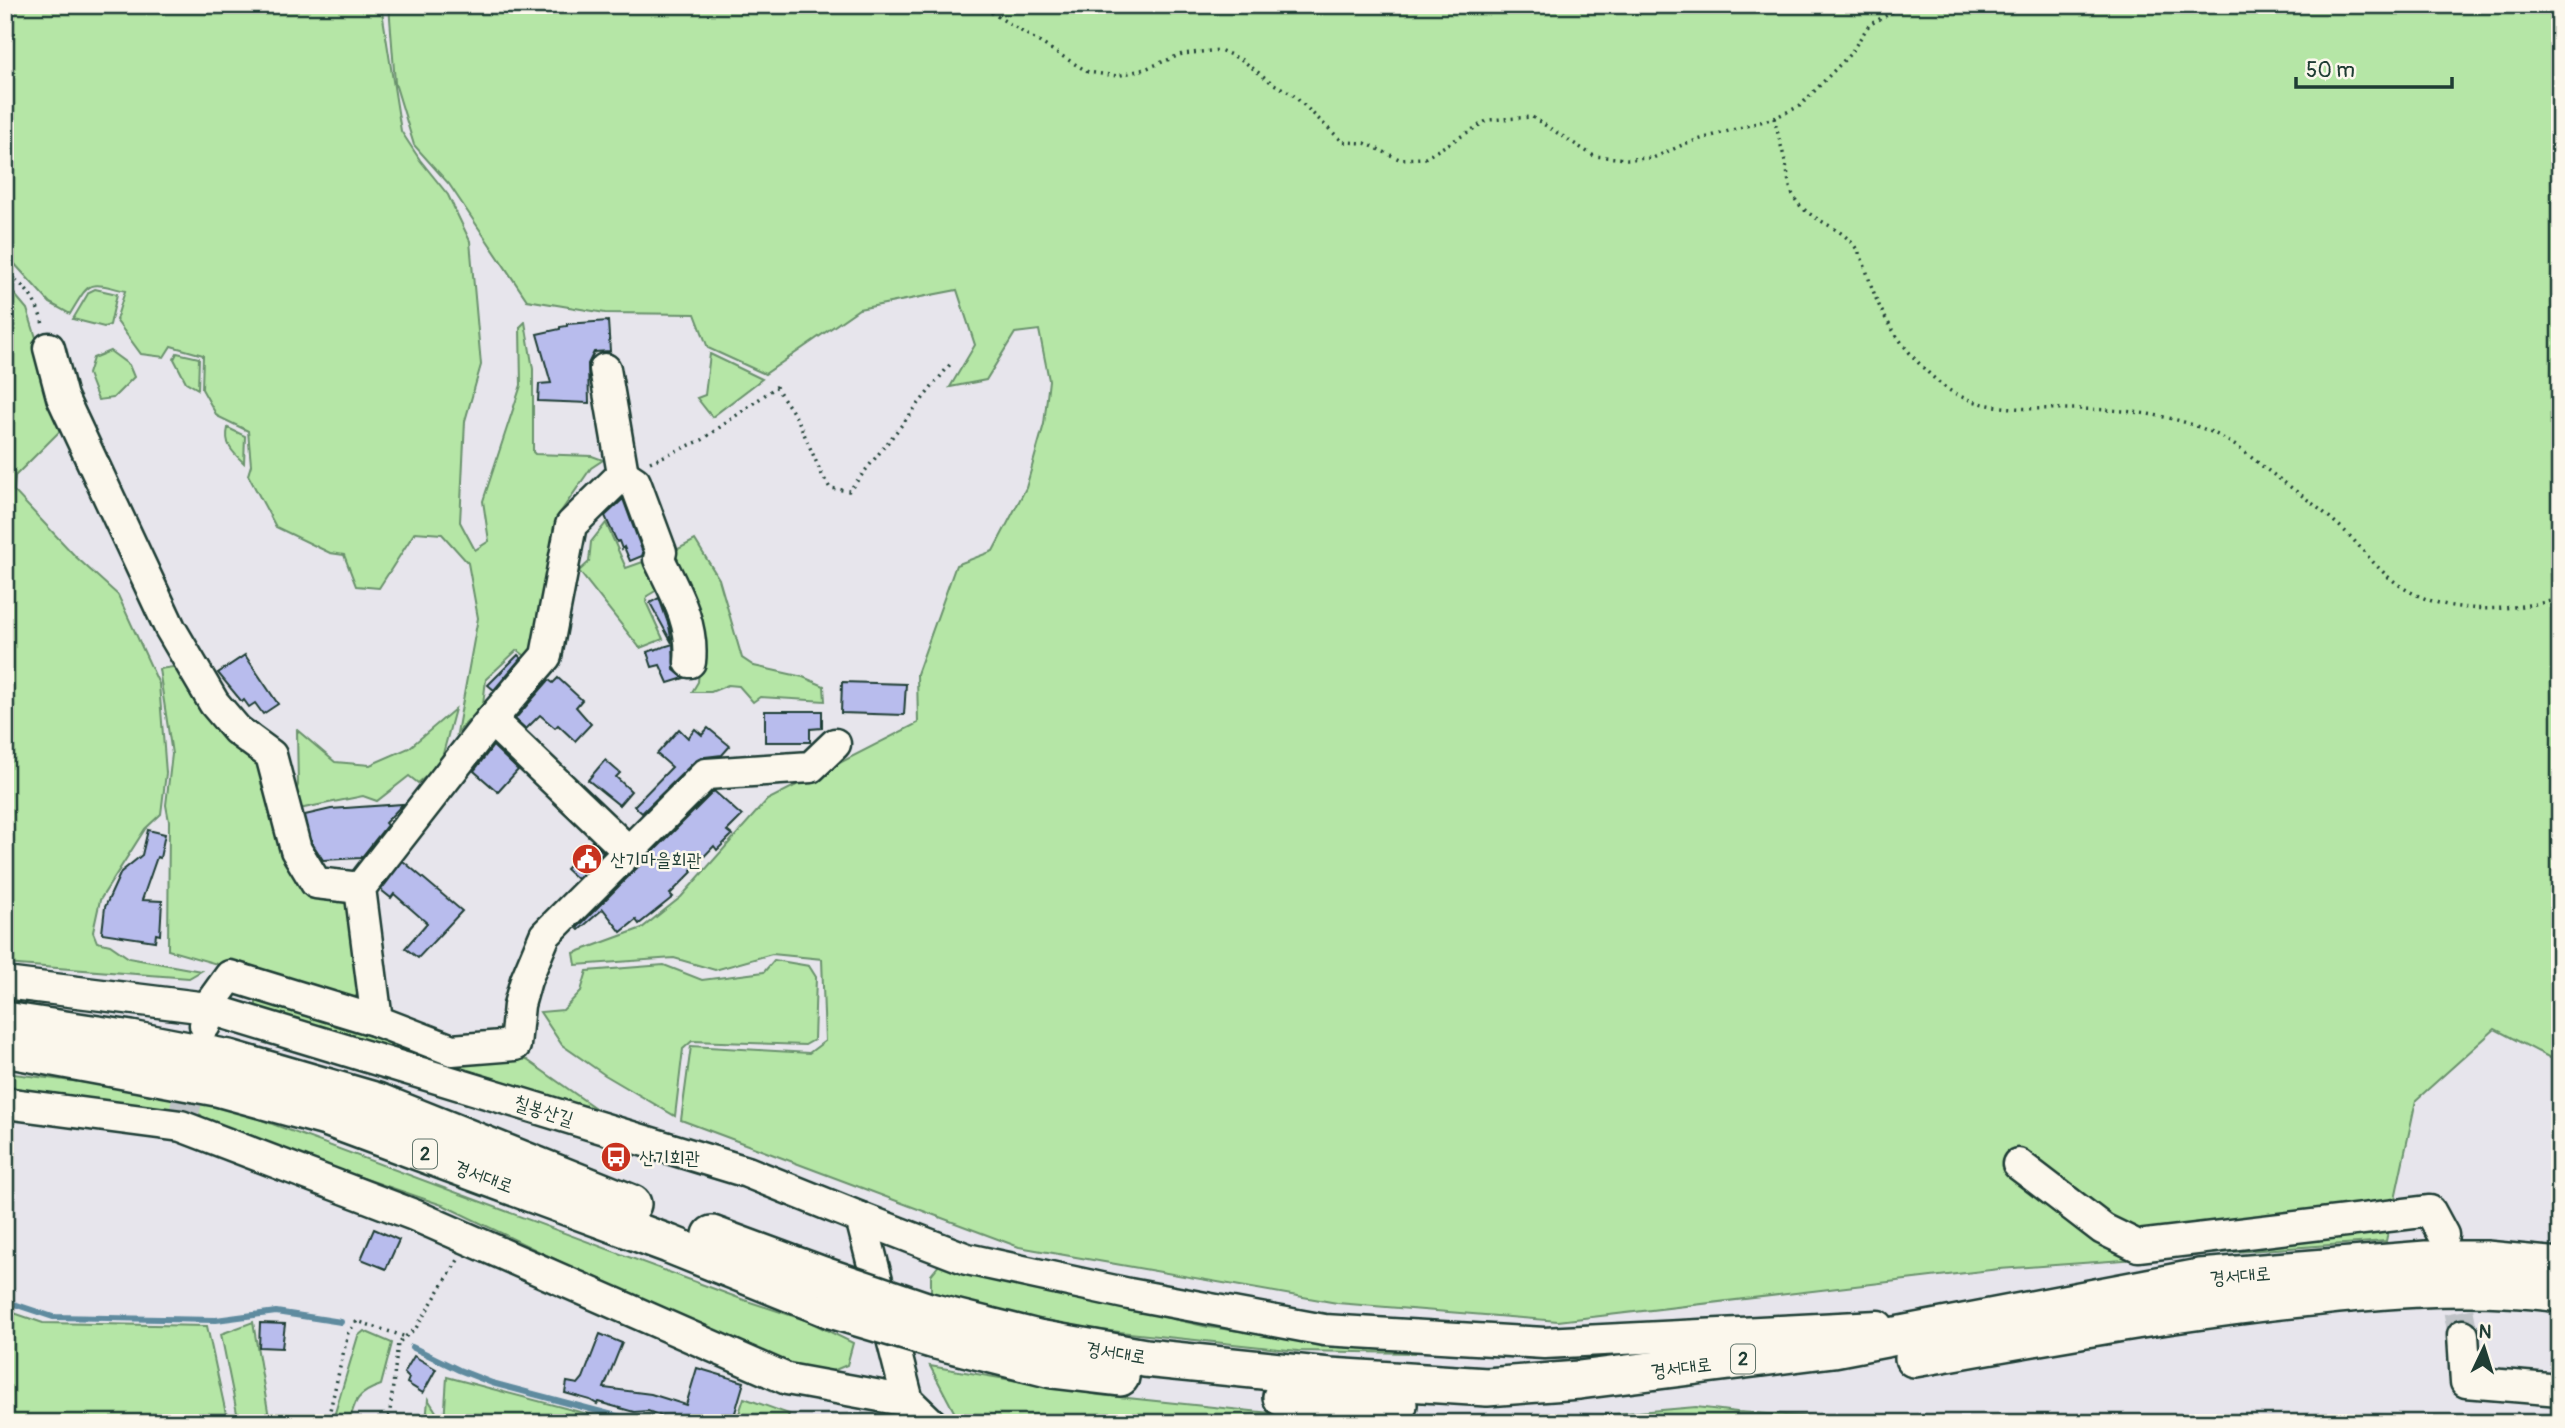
<svg xmlns="http://www.w3.org/2000/svg" width="2565" height="1428" viewBox="0 0 2565 1428" font-family="Pangolin,'Poor Story',sans-serif">
	<style>
		.green { fill: #b5e6a6; stroke: #6a926d; stroke-width: 2 }
		.lines { fill: none; stroke-linecap: round; stroke-linejoin: round }
		.stream { stroke: #5f8b9f; stroke-width: 6 }
		.building { fill: #b8bced; stroke: #1f3d34; stroke-width: 2 }
		.minor-tunnel { stroke: #bfc3c7; stroke-width: 30; stroke-dasharray: 30 15; stroke-linecap: butt }
		.minor-casing { stroke: #1f3d34; stroke-width: 35 }
		.major-casing { stroke: #1f3d34; stroke-width: 42 }
		.path { stroke: #1f3d34; stroke-width: 3.5; stroke-dasharray: 2 5; stroke-linecap: butt }
		.minor { stroke: #fbf7ec; stroke-width: 30 }
		.major { stroke: #fbf7ec; stroke-width: 37 }
		.major-bridge-casing { stroke: #1f3d34; stroke-width: 42; stroke-linecap: butt }
		.major-bridge { stroke: #fbf7ec; stroke-width: 37 }
		.labels { text-anchor: middle; stroke-width: 5; stroke-linejoin: round; paint-order: stroke }
		.shield { fill: #fbf7ec; stroke: #61756b; stroke-width: 2 }
		.shield-label { font-size: 18px; font-weight: bold; fill: #1f3d34 }
		.poi-label { font-size: 19px; fill: #1f3d34; stroke: #fbf7ec; text-anchor: start }
		.street-label { font-size: 19px; fill: #1f3d34; stroke: #fbf7ec }
	</style>
	<rect width="100%" height="100%" fill="#e7e5ec"/>
	<filter id="ink" filterUnits="userSpaceOnUse"><feTurbulence type="fractalNoise" baseFrequency=".0143" numOctaves="2"/><feDisplacementMap in="SourceGraphic" scale="14" xChannelSelector="R" yChannelSelector="G"/><feConvolveMatrix kernelMatrix="1 2 1 2 8 2 1 2 1" color-interpolation-filters="sRGB"/></filter>
	<g filter="url(#ink)">
		<!-- green -->
		<g class="green">
			<path d="M5,5H381L401,131L420,160L448,195L470,241L481,365L465,421L460,522L475,550L489,541L483,501L521,385L520,327L525,322L533,369V452L535,454L592,456L603,460L591,468L558,516L531,660L517,650L486,679L483,705L457,733L478,618L468,563L442,534L415,532L379,588L356,586L344,555L330,553L276,527L248,475L251,465L248,431L217,416L202,389L203,355L171,346L164,357L141,354L116,320L125,291C87,281 90,281 70,314L50,303L12,261L5,259Z"/>
			<polygon points="389,5 2560,5 2560,1063 2495,1029 2416,1100 2386,1241 1999,1269 1558,1321 1337,1303 1019,1247 681,1120 691,1046 809,1053 825,1041 822,959 772,954 715,970 674,958 576,965 574,953 642,928 681,897 767,800 918,723 917,674 956,565 993,551 1026,488 1044,424 1049,380 1039,330 1015,333 986,380 950,387 975,345 957,290 859,309 765,374 708,348 695,314 605,313 527,300 449,184 414,145 395,83"/>
			<polygon points="5,283 27,309 64,427 15,476 14,491 76,557 118,595 159,684 166,773 161,814 145,829 100,900 93,932 97,942 110,945 129,958 201,971 189,978 5,964"/>
			<polygon points="95,289 117,294 110,325 104,327 73,319 89,292"/>
			<polygon points="110,351 129,365 134,377 113,398 98,400 88,374 93,358"/>
			<polygon points="177,353 199,358 198,389 186,382 174,359"/>
			<polygon points="710,354 762,379 712,417 697,398 705,395"/>
			<path d="M228,428L245,436L244,463C232,452 224,444 228,428Z"/>
			<polygon points="606,523 626,568 654,558 667,584 647,596 646,602 663,639 640,648 579,571 589,562 591,542"/>
			<polygon points="695,540 719,579 742,658 754,666 803,677 824,686 825,701 760,697 753,702 739,686 728,685 711,692 692,692 698,682 700,661 663,557"/>
			<polygon points="180,666 261,763 285,852 350,895 363,988 355,997 343,1000 168,950 169,821 166,805 172,754 159,669"/>
			<polygon points="455,709 440,765 418,783 409,776 377,801 363,796 294,810 293,799 298,785 297,730 335,762 370,765 409,748"/>
			<polygon points="774,960 809,966 816,977 814,1040 805,1045 692,1041 683,1049 675,1116 605,1075 562,1045 540,1012 563,1010 581,991 587,971 664,965 702,980 764,972"/>
			<polygon points="261,997 500,1058 527,1060 598,1110 593,1117 256,1006 256,1002"/>
			<polygon points="5,1073 131,1088 174,1099 170,1114 5,1092"/>
			<polygon points="216,1103 744,1300 808,1321 853,1343 847,1365 823,1375 779,1367 445,1206 205,1124 201,1115 196,1113 197,1104"/>
			<polygon points="939,1265 1208,1327 1416,1353 1298,1351 1063,1326 931,1294 931,1275"/>
			<polygon points="5,1310 43,1323 207,1326 228,1423 5,1423"/>
			<polygon points="253,1322 270,1423 239,1423 221,1334"/>
			<path d="M364,1331L392,1343L381,1385C357,1393 355,1400 349,1423H332L358,1336Z"/>
			<polygon points="930,1366 1099,1395 1319,1418 1524,1422 1696,1407 1737,1412 1816,1417 1820,1423 960,1423"/>
			<polygon points="447,1377 622,1423 444,1423"/>
			<polygon points="744,1398 789,1414 786,1423 736,1423"/>
			<polygon points="428,1399 438,1415 440,1423 426,1423"/>
		</g>
		<g class="lines">
			<!-- stream -->
			<g class="stream">
				<polyline points="5,1301 53,1317 216,1320 276,1312 341,1322"/>
				<polyline points="412,1347 459,1370 492,1383 643,1423"/>
			</g>
		</g>
		<!-- building -->
		<g class="building">
			<polygon points="608,321 610,351 594,352 588,364 589,403 538,401 539,384 551,383 537,334 560,329 560,327 567,326 567,324"/>
			<polygon points="623,499 643,553 642,556 630,561 624,547 622,549 619,541 617,542 605,516"/>
			<polygon points="659,598 669,626 672,643 650,603"/>
			<polygon points="673,644 674,670 684,678 668,683 660,665 652,667 647,652"/>
			<polygon points="245,655 278,704 263,714 255,703 249,707 244,700 242,702 218,673"/>
			<polygon points="518,655 521,658 494,690 488,685"/>
			<polygon points="558,678 582,700 576,707 591,724 575,741 558,725 555,728 540,715 526,729 515,719 549,680 553,683"/>
			<polygon points="842,682 906,684 904,715 841,713"/>
			<polygon points="765,711 822,711 822,728 810,729 810,742 765,742"/>
			<polygon points="708,728 730,746 722,755 705,757 694,762 642,813 634,806 672,767 657,754 679,729 688,738 695,729 702,735"/>
			<polygon points="493,746 518,770 498,792 474,771"/>
			<polygon points="605,760 620,773 616,777 631,791 619,805 588,780"/>
			<polygon points="714,791 742,816 727,831 732,835 717,850 714,846 691,870 692,872 670,894 673,897 639,924 636,920 621,932 603,909 579,930 577,928"/>
			<polygon points="403,804 385,823 387,825 361,858 323,860 312,843 305,815 331,809"/>
			<polygon points="148,830 165,834 160,858 157,857 142,900 162,901 160,935 156,934 155,941 102,933 105,907 121,872 142,855"/>
			<polygon points="592,841 603,852 577,879 566,869"/>
			<polygon points="403,861 462,911 418,958 405,948 427,923 394,894 391,898 381,890"/>
			<polygon points="374,1229 399,1240 386,1269 361,1259"/>
			<polygon points="260,1323 285,1324 282,1348 259,1347"/>
			<polygon points="600,1334 622,1343 604,1388 651,1394 686,1405 697,1368 744,1382 732,1423 680,1423 648,1411 634,1412 598,1402 597,1404 590,1400 565,1393 567,1382 578,1384 583,1378"/>
			<polygon points="414,1356 436,1369 423,1393 407,1383 409,1378 404,1373"/>
		</g>
		<g class="lines">
			<!-- minor-tunnel -->
			<g class="minor-tunnel">
				<polyline points="181,1126 196,1063"/>
				<polyline points="2450,1267 2463,1335"/>
			</g>
			<!-- minor casing -->
			<g class="minor-casing">
				<g id="minor">
					<polyline points="49,348 62,397 170,628 214,703 237,730 271,755 296,850 316,883 360,888"/>
					<path d="M623,474L635,482L661,552L659,559C675,592 694,624 690,662"/>
					<polyline points="491,720 628,851"/>
					<polyline points="5,983 207,1008 747,1172 861,1218 908,1401 931,1423"/>
					<polyline points="377,1021 452,1050 515,1045 519,1005 526,980 545,935 706,774 811,767 835,744"/>
					<polyline points="205,1025 212,1001 230,976 377,1021 360,888 491,720 546,656 571,525 623,474 605,369"/>
					<polyline points="5,1103 181,1126 414,1215 787,1379 908,1401"/>
					<polyline points="2018,1164 2103,1229 2138,1246 2430,1211 2443,1235"/>
					<polyline points="861,1218 967,1259 1129,1294 1324,1330 1544,1343 1878,1326"/>
					<polyline points="2463,1335 2466,1382 2560,1390"/>
				</g>
			</g>
			<!-- major casing -->
			<g class="major-casing">
				<g id="major">
					<polyline points="5,1021 131,1040 229,1059 377,1102 632,1204"/>
					<polyline points="5,1048 217,1087 326,1117 669,1244 831,1309"/>
					<polyline points="712,1235 826,1277"/>
					<polyline points="926,1311 1038,1339 1145,1358 1329,1377 1487,1387 1579,1380 1833,1348 2200,1278 2426,1260 2486,1260 2560,1267"/>
					<polyline points="932,1339 1052,1369 1120,1377"/>
					<path d="M1914,1358C2049,1334 2184,1309 2320,1296C2400,1288 2480,1282 2560,1293"/>
					<polyline points="1282,1397 1339,1404 1398,1405"/>
				</g>
			</g>
			<!-- path -->
			<g class="path">
				<polyline points="243,5 246,5"/>
				<polyline points="979,5 1088,72 1117,76 1145,69 1182,54 1220,50 1242,60 1272,83 1291,93 1343,142 1365,143 1399,159 1425,158 1488,120 1532,117 1594,156 1627,159 1653,158 1687,143 1774,118 1800,106 1850,54 1869,25 1905,5"/>
				<path d="M1774,118C1778,135 1783,152 1787,169C1788,177 1789,187 1793,195C1804,219 1837,224 1853,244C1865,259 1867,276 1874,293C1886,327 1914,362 1942,385C1978,413 2027,408 2070,409C2115,409 2162,412 2204,429C2228,438 2247,454 2266,469C2290,487 2315,504 2337,524C2354,538 2365,555 2381,570C2429,618 2499,613 2560,599"/>
				<path d="M5,272C25,284 38,303 43,325"/>
				<polyline points="650,462 702,440 776,387 798,420 822,475 830,488 849,491 952,362"/>
				<polyline points="327,1423 348,1333 357,1321 406,1337"/>
				<polyline points="386,1423 390,1411 398,1343 416,1328 458,1260"/>
			</g>
			<!-- minor -->
			<use href="#minor" class="minor"/>
			<!-- major -->
			<use href="#major" class="major"/>
			<!-- major-bridge casing -->
			<g class="major-bridge-casing">
				<g id="major-bridge">
					<polyline points="826,1277 926,1311"/>
					<polyline points="831,1309 932,1339"/>
				</g>
			</g>
			<!-- major-bridge -->
			<use href="#major-bridge" class="major-bridge"/>
		</g>
	</g>
	<!-- icons -->
	<defs>
		<g id="civic-disc" transform="scale(1.575)"><circle r="9.5" fill="#c8321e" stroke="#fbf7ec"/><path d="M-.6-6.5H3V-4.5H.6V-3L4-1V1h2V6H-6V1h2V-1L-.6-3ZM-1.2 2.5V6h2.4V2.5Z" fill="#fff"/></g>
		<g id="bus-disc" transform="scale(1.575)"><circle r="9.5" fill="#c8321e" stroke="#fbf7ec"/><path d="M-5-6H5V4H4V6H2V4H-2V6H-4V4H-5ZM-3.5-4V0h7V-4ZM-3.5 1.2v1.5H-2V1.2ZM2 1.2v1.5H3.5V1.2Z" fill="#fff"/></g>
	</defs>
	<g fill-rule="evenodd">
		<use href="#civic-disc" x="587" y="859"/>
		<use href="#bus-disc" x="616" y="1157"/>
	</g>
	<g class="labels">
		<!-- shield labels -->
		<g class="shield">
			<rect x="413" y="1139.5" width="24" height="29" rx="5"/>
			<rect x="1731" y="1344.5" width="24" height="29" rx="5"/>
		</g>
		<g class="shield-label">
			<text x="425" y="1160">2</text>
			<text x="1743" y="1365">2</text>
		</g>
		<!-- poi labels -->
		<g class="poi-label">
			<text x="610" y="866">산기마을회관</text>
			<text x="639" y="1164">산기회관</text>
		</g>
		<!-- street labels -->
		<g class="street-label">
			<text transform="translate(544 1110) rotate(17)" y="7">칠봉산길</text>
			<text transform="translate(484 1176) rotate(20)" y="7">경서대로</text>
			<text transform="translate(2240 1275) rotate(-5)" y="7">경서대로</text>
			<text transform="translate(1116 1352) rotate(9)" y="7">경서대로</text>
			<text transform="translate(1681 1367) rotate(-7)" y="7">경서대로</text>
		</g>
	</g>
	<!-- margin -->
	<rect width="2565" height="1428" fill="none" stroke="#fbf7ec" stroke-width="28"/>
	<rect x="14" y="14" width="2537" height="1400" fill="none" stroke="#1f3d34" stroke-width="2.5" filter="url(#ink)"/>
	<!-- north arrow -->
	<g transform="translate(2484 1348) rotate(4)" stroke="#fbf7ec" stroke-width="5" paint-order="stroke">
	<path d="M0-5L12 26L0 18L-12 26Z" fill="#1f3d34"/>
	<text y="-10" font-size="19" font-weight="bold" text-anchor="middle" fill="#1f3d34">N</text>
	</g>
	<!-- scale -->
	<path d="M2296 77v10h156v-10" fill="none" stroke="#1f3d34" stroke-width="3.5"/>
	<text x="2306" y="77" font-size="21" fill="#1f3d34" stroke="#fbf7ec" stroke-width="5" paint-order="stroke">50 m</text>
</svg>
